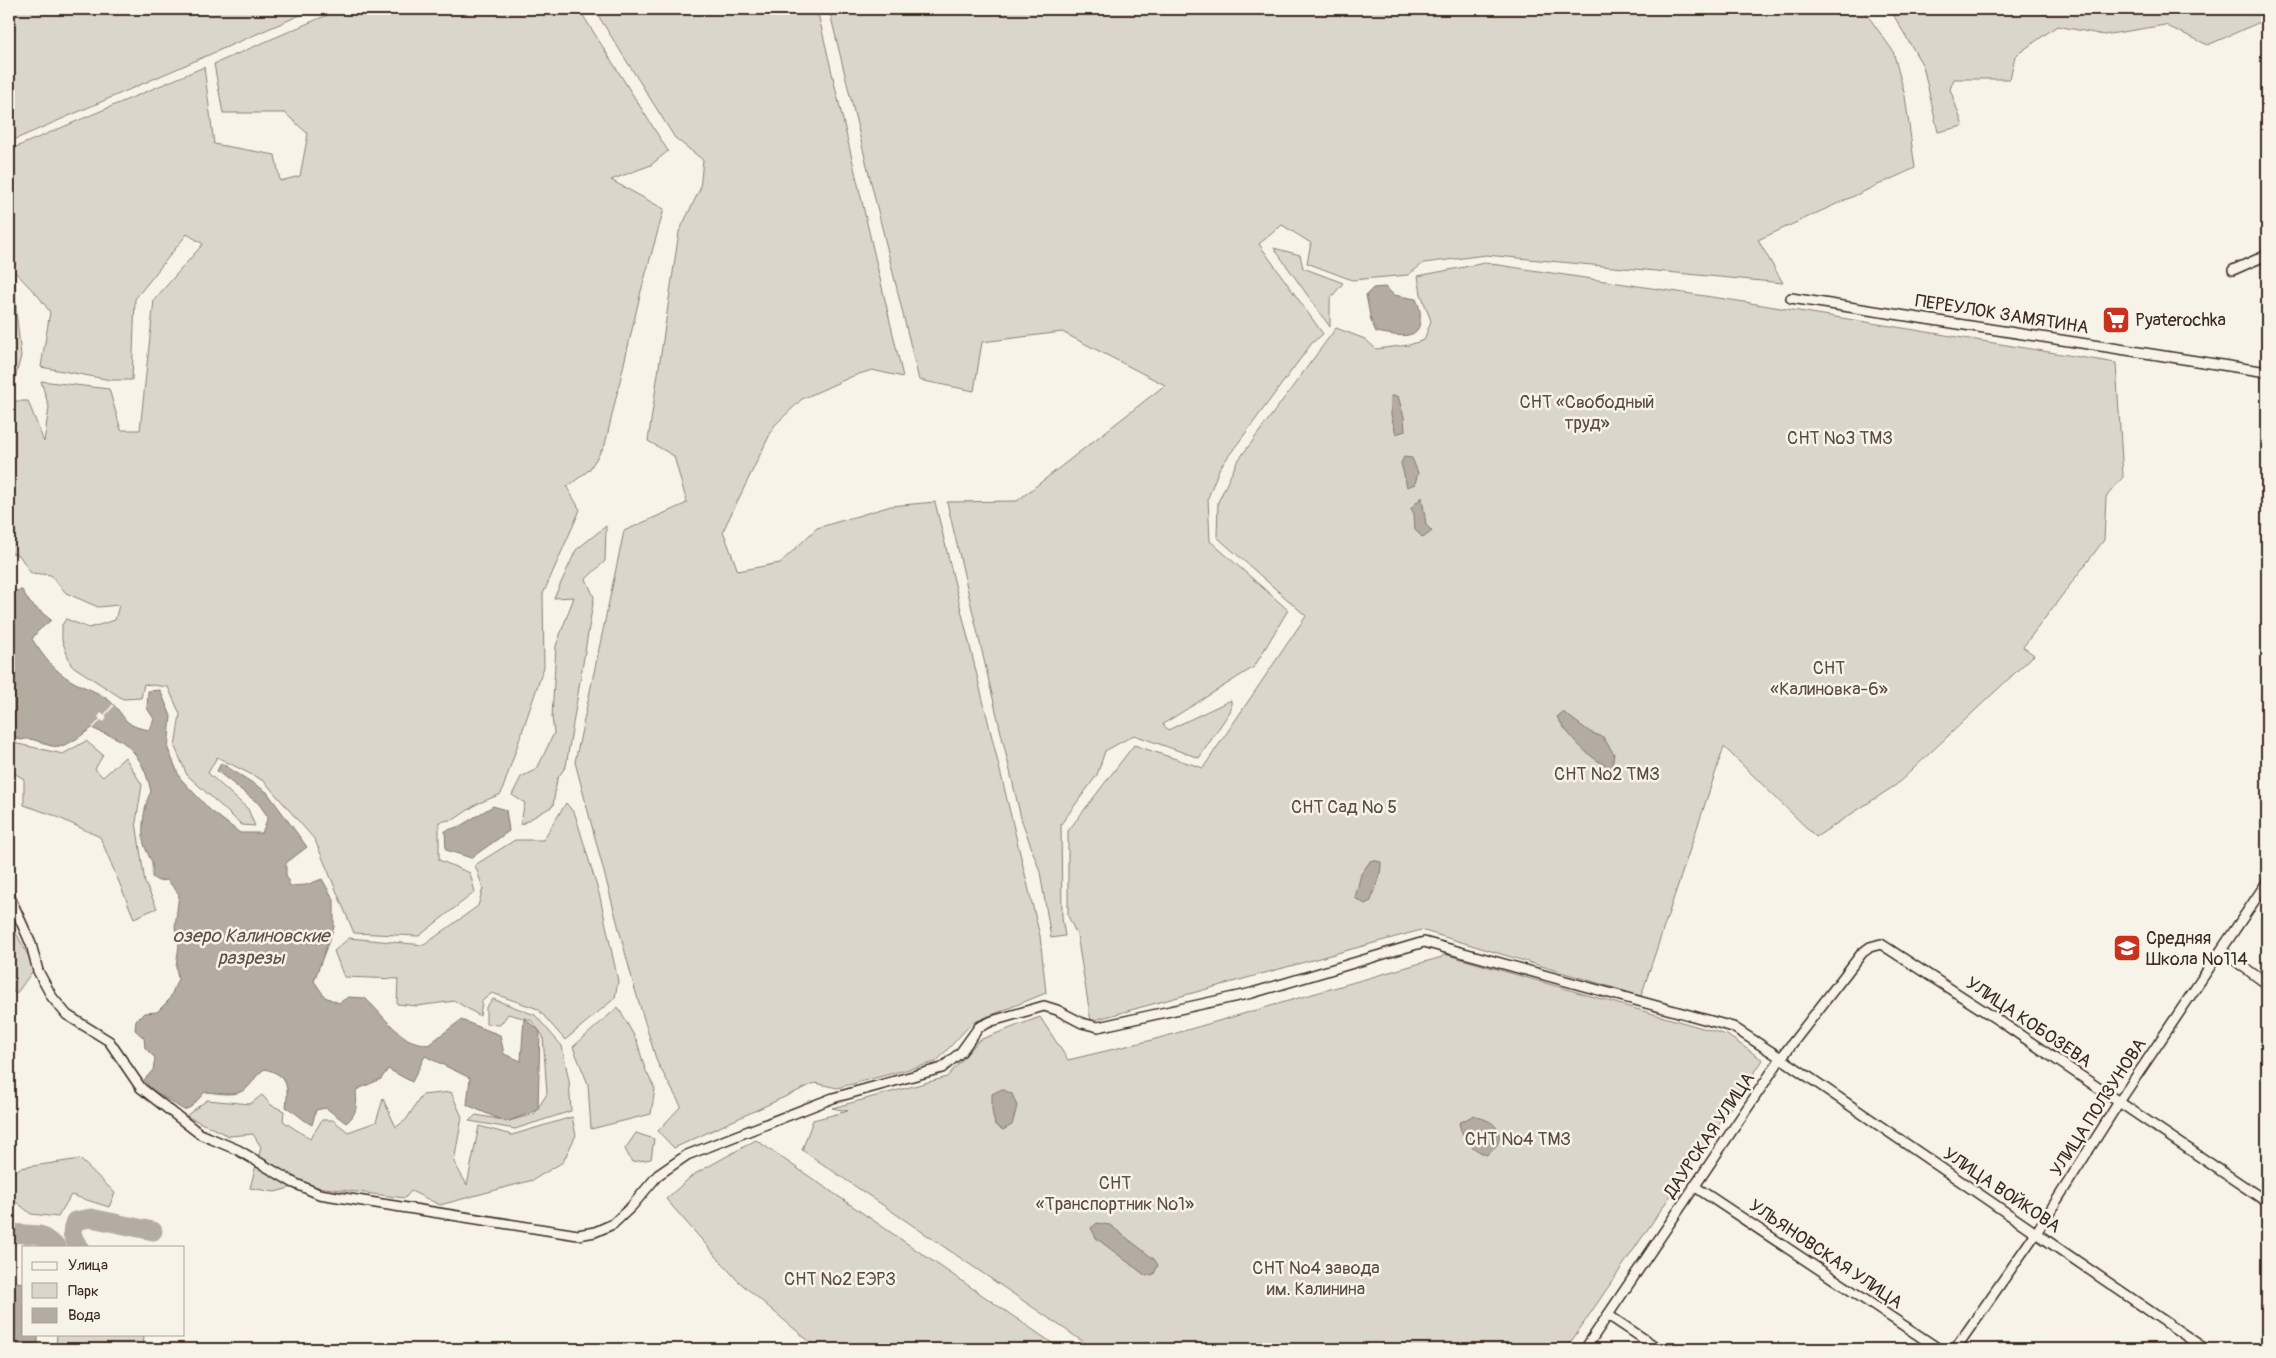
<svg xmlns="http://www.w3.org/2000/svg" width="2276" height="1358" viewBox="0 0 2276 1358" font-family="Pangolin,sans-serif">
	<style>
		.green { fill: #dbd6cb; stroke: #8b8074 }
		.water { fill: #b4aca0; stroke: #84786c }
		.pier { fill: #f7f3e8 }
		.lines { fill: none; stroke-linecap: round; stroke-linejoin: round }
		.river { stroke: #b4aca0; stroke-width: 19 }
		.street-casing { stroke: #3b2a1e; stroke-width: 12 }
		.street { stroke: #f7f3e8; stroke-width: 9 }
		.labels { text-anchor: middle; stroke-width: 5; stroke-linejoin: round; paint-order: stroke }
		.street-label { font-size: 18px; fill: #3b2a1e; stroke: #f7f3e8 }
		.poi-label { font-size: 18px; fill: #3b2a1e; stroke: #f7f3e8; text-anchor: start }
		.park-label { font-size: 18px; fill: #5b4c41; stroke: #f7f3e8 }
		.water-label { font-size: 19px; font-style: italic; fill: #5f5145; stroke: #f7f3e8 }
	</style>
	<rect width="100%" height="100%" fill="#f7f3e8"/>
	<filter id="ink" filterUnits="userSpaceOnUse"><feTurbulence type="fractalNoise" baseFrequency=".02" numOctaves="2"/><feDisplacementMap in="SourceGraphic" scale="10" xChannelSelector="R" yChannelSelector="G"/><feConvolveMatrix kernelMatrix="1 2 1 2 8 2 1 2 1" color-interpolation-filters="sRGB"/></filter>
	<g filter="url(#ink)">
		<!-- green -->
		<g class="green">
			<polygon points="9,9 314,9 9,142"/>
			<polygon points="341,9 579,9 668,151 651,165 611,180 664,209 641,291 605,445 589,470 567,487 580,510 543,594 544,667 501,794 477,804 455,819 439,822 439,860 470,873 475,892 419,936 354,933 315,840 264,781 217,757 208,773 248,809 255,826 242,825 187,775 175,747 180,714 168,687 144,684 141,698 123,699 71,665 62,640 62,625 66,619 89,628 115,620 119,605 98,607 66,593 51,575 31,573 19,555 9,552 9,401 28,401 44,442 49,407 41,381 109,389 121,430 140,430 154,300 203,244 187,234 135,299 132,380 111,380 41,367 50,312 39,297 15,272 16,310 21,356 14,383 9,383 9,150 204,67 214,144 275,155 280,181 300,176 308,134 285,113 223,113 214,64"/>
			<polygon points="594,9 817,9 903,377 872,370 853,376 802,399 774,426 723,531 738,571 780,563 817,528 891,506 935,502 1040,936 1046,993 972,1023 936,1062 837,1088 815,1083 674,1148 658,1131 681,1106 657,1062 634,986 575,762 624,531 687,503 674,456 648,441 679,232 700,189 703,160 675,138"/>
			<polygon points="829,9 1863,9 1893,51 1905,96 1915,168 1758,240 1783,283 1486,255 1424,263 1408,275 1352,280 1307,263 1311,243 1282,225 1259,244 1323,334 1312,343 1219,469 1208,498 1210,541 1288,610 1254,667 1163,724 1168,730 1231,700 1231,710 1199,758 1134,735 1105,751 1097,775 1061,824 1062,918 1065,936 1051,938 1040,872 1021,818 947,502 1017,501 1165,385 1062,332 982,342 974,391 919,380"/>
			<polygon points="1890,9 2267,9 2267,19 2208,45 2165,25 2104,35 2057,26 2015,56 2010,79 1954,79 1950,89 1963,126 1938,132 1923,66"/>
			<polygon points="2267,29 2267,71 2265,66 2265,30"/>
			<polygon points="1274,248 1300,255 1303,268 1343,283 1330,299 1330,327"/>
			<polygon points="1485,263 1738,301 2116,363 2123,477 2106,497 2104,540 2023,647 2034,655 1896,785 1816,837 1724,747 1641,996 1421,930 1091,1021 1077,935 1068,916 1068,831 1134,745 1203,768 1306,616 1217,537 1218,502 1237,462 1336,328 1365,339 1376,349 1409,345 1424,340 1431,321 1421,294 1418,276"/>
			<polygon points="606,526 605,561 586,579 594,597 566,766 557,779 553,806 520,825 525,803 512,795 521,777 537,769 554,733 552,717 556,646 574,597 554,598 576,550"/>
			<polygon points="86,741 103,755 95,769 103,777 125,757 142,785 136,822 145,883 157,908 134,918 100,837 53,815 24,805 24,779 9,770 9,742 63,754"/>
			<polygon points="566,803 575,814 600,897 618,981 615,998 565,1040 538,1009 492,993 482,1001 480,1016 455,1001 417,1006 397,1004 398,979 344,977 334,951 349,938 424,945 478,906 483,888 475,865 515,840 543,840"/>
			<polygon points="9,920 35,968 16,994 9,988"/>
			<polygon points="1444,954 1727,1035 1763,1060 1566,1349 1094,1349 802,1150 813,1120 848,1111 832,1108 947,1077 979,1040 1040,1017 1068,1060 1152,1040 1442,957"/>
			<polygon points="493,999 535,1015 562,1046 569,1081 571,1111 515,1129 469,1121 476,1115 509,1121 534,1114 547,1094 543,1036 531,1020 508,1014 500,1025 486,1024 486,1007"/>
			<polygon points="618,1007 637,1041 645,1069 655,1089 651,1114 591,1129 588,1084 573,1047"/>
			<polygon points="451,1092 462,1117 454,1162 467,1185 479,1126 512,1135 572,1117 576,1135 563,1162 533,1180 440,1205 411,1191 405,1198 301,1185 275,1192 250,1188 261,1147 253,1134 229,1136 186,1116 207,1100 250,1104 262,1095 271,1105 284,1111 283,1121 310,1139 322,1120 333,1120 348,1132 376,1122 383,1099 396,1127 406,1120 422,1095"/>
			<polygon points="636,1133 654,1139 651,1159 632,1162 625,1149"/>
			<polygon points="756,1140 1061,1349 818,1349 737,1280 666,1199 693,1175"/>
			<polygon points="80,1159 115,1193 109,1207 71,1195 58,1217 31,1214 9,1196 9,1176 20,1168"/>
			<polygon points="57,1334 144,1334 143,1349 56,1349"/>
		</g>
		<!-- water -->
		<g class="water">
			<path d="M1385,287L1394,295L1416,299C1420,308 1421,312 1420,322C1418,343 1390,334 1376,332L1371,321L1366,295L1373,288Z"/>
			<polygon points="1391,396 1398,396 1404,417 1405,431 1396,434 1391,415"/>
			<polygon points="1404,457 1412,458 1418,473 1415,484 1407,487 1401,463"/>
			<polygon points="1422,497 1426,525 1432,531 1423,538 1415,530 1414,514 1411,508"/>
			<path d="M9,581L14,591L22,590L30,603L51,620L38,631L32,639C43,656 54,671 72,681C84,688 100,692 110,701C127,717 122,726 150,730L154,719L147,708L148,691L160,690L171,716L168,749L180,778L210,810L240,833H262L268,817L259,804L217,771L221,763L267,792L307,847L286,863V875L290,886L306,885L322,879L334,900V927L314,981L325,997L339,1003L348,997L365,998C379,1011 389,1026 405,1037C410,1042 421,1043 428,1045L461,1020L500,1035L504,1054L521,1061L524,1018L540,1031L538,1110L506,1122L467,1105L470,1078L425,1056L412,1082L388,1069L381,1079L356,1090C357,1104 358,1114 346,1123L326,1108L316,1110L312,1125C302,1120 296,1112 286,1107C289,1085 287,1075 265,1069C256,1074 255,1080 248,1087C237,1098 220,1093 205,1092L191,1107L184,1110L151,1089L144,1080L153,1070L155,1058L145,1048L144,1038L135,1030L136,1021L144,1013L157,1012L169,1000L178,979L176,967L179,945L175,927L179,894L167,880L158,881L152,877C153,857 151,863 145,847C140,835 144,802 151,792C147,771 136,747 114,737C107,734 99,732 92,728C83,734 70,745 60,746C46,749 35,735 21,740L9,735Z"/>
			<path d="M1563,712L1590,732L1603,737L1614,754L1612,768C1590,760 1569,737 1557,717Z"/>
			<polygon points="493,806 506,810 509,831 471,858 446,850 445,831 460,826"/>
			<path d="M1371,860L1381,862C1382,875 1374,888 1371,901L1365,904L1355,898L1361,874Z"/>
			<polygon points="1002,1089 1012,1094 1017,1106 1012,1125 1003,1130 995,1125 992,1110 992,1094"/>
			<path d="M1474,1115C1480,1118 1488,1120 1492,1123C1506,1134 1498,1148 1486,1155C1469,1147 1463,1140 1459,1123Z"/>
			<polygon points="1097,1223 1110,1225 1154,1259 1158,1265 1154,1274 1146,1276 1096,1238 1091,1228"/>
			<polygon points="9,1281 24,1283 24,1334 38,1334 38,1349 9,1349"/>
		</g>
		<!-- pier -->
		<polygon class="pier" points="113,704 114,706 105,716 107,718 104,722 101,720 93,729 92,728 100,719 98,717 101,713 104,715"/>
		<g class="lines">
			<!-- river -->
			<g class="river">
				<polyline points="9,1233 40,1235 57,1247"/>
				<path d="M79,1247C72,1237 70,1232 75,1221L91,1218L153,1231"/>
			</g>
			<!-- street casing -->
			<g class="street-casing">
				<g id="street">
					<polyline points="2233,270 2267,255"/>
					<polyline points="1791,298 2267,372"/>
					<polyline points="9,895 31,944 38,971 52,997 67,1015 109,1041 141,1088 200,1134 238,1150 294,1183 319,1194 578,1235 595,1232 613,1224 631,1207 658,1175 687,1155 833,1098 942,1068 961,1052 979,1027 992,1021 1044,1006 1057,1010 1082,1023 1098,1027 1252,993 1424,942 1733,1027 1781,1058 2205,1349"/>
					<polyline points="2222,951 2267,984"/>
					<polyline points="1694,1186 1939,1349"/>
					<polyline points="1608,1315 1659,1349"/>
					<polyline points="1585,1349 1781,1058 1862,953 1870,947 1881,944 1998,1020 2267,1202"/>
					<polyline points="1955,1349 2036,1233 2119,1102 2267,882"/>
				</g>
			</g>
			<!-- street -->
			<use href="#street" class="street"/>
		</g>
	</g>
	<!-- icons -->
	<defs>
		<g id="supermarket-square" transform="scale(1.4375)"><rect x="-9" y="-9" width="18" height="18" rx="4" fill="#c8321e" stroke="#f7f3e8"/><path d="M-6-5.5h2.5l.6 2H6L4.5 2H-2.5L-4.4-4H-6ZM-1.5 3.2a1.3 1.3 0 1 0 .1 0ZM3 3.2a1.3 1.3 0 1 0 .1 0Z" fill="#fff"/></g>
		<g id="school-square" transform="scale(1.4375)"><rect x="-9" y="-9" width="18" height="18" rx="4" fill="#c8321e" stroke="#f7f3e8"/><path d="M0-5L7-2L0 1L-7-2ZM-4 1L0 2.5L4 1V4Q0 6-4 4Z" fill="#fff"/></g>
	</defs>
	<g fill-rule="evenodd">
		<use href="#supermarket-square" x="2116" y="320"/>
		<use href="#school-square" x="2127" y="948"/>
	</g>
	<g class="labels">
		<!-- street labels -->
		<g class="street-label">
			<text transform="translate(2002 314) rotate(9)" y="6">ПЕРЕУЛОК ЗАМЯТИНА</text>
			<text transform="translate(2029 1022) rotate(34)" y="6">УЛИЦА КОБОЗЕВА</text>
			<text transform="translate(2098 1107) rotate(-57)" y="6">УЛИЦА ПОЛЗУНОВА</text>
			<text transform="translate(1709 1135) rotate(-56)" y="6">ДАУРСКАЯ УЛИЦА</text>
			<text transform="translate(2002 1190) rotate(34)" y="6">УЛИЦА ВОЙКОВА</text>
			<text transform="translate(1826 1254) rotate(34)" y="6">УЛЬЯНОВСКАЯ УЛИЦА</text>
		</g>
		<!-- poi labels -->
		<g class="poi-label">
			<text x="2135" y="326">Pyaterochka</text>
			<text x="2146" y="944">Средняя<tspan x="2146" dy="21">Школа №114</tspan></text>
		</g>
		<!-- park labels -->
		<g class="park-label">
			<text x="1587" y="408">СНТ «Свободный<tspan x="1587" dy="21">труд»</tspan></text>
			<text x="1840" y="444">СНТ №3 ТМЗ</text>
			<text x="1829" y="674">СНТ<tspan x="1829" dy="21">«Калиновка-6»</tspan></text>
			<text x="1607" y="780">СНТ №2 ТМЗ</text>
			<text x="1344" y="813">СНТ Сад № 5</text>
			<text x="1518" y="1145">СНТ №4 ТМЗ</text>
			<text x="1115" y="1189">СНТ<tspan x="1115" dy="21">«Транспортник №1»</tspan></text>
			<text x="1316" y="1274">СНТ №4 завода<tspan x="1316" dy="21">им. Калинина</tspan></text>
			<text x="840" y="1285">СНТ №2 ЕЭРЗ</text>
		</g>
		<!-- water labels -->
		<g class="water-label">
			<text x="251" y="942">озеро Калиновские<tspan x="251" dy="22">разрезы</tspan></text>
		</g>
	</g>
	<!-- margin -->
	<rect width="2276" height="1358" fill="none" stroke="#f7f3e8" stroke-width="30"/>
	<rect x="15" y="15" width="2246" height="1328" fill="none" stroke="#3b2a1e" stroke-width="2" filter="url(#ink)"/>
	<!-- legend -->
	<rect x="22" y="1246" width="162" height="90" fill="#f7f3e8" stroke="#aca397"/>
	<rect x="32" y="1262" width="25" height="8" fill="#f7f3e8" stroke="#aca397"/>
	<text x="68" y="1270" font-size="15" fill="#3b2a1e">Улица</text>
	<rect x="32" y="1283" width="25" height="15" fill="#dbd6cb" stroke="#aca397"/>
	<text x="68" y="1296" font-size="15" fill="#3b2a1e">Парк</text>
	<rect x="32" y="1308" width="25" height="15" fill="#b4aca0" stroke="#aca397"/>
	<text x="68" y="1320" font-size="15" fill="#3b2a1e">Вода</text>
</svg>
